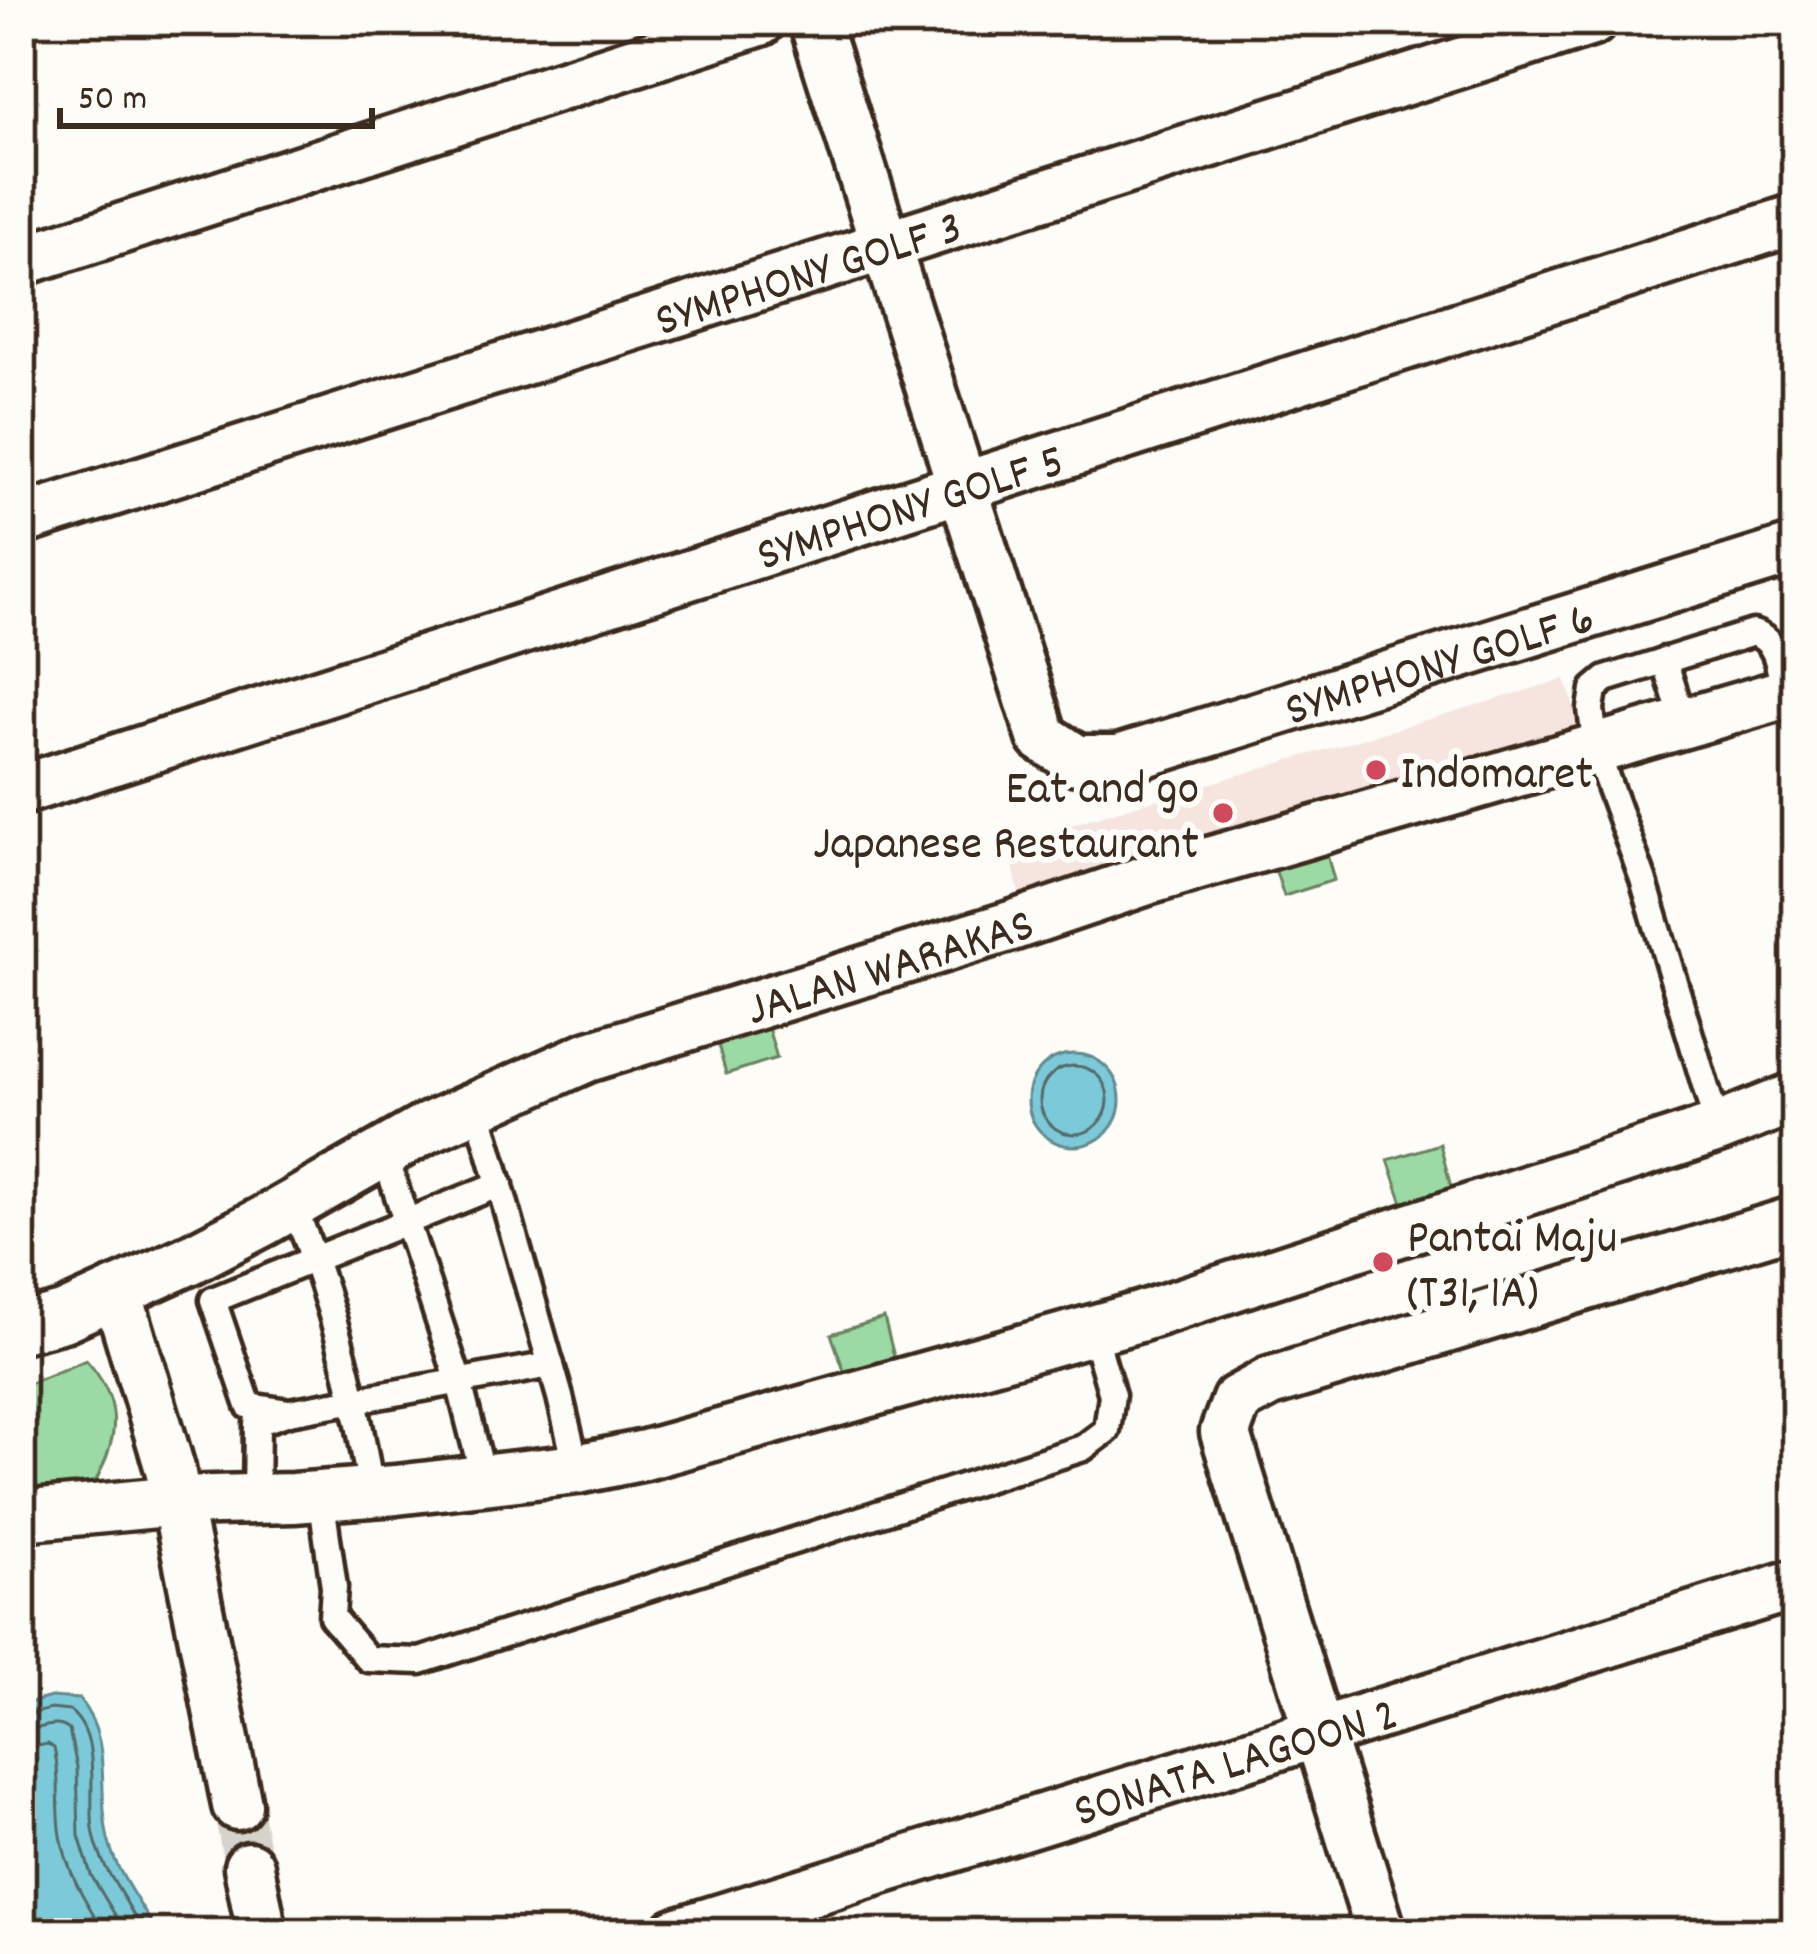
<svg xmlns="http://www.w3.org/2000/svg" width="1817" height="1954" viewBox="0 0 1817 1954" font-family="Dekko,sans-serif">
	<style>
		.built { fill: #f6e4df }
		.green { fill: #9bdaa4; stroke: #6b8261; stroke-width: 3 }
		.water { fill: #7ccad9; stroke: #628a8e; stroke-width: 3 }
		.lines { fill: none; stroke-linecap: round; stroke-linejoin: round }
		.shore { stroke: #556a69; stroke-width: 3 }
		.street-tunnel { stroke: #d6d2cc; stroke-width: 48; stroke-dasharray: 48 24; stroke-linecap: butt }
		.lane-casing { stroke: #3b2a1e; stroke-width: 33 }
		.street-casing { stroke: #3b2a1e; stroke-width: 57 }
		.lane { stroke: #fdfcf7; stroke-width: 24 }
		.street { stroke: #fdfcf7; stroke-width: 48 }
		.poi-dot { fill: #d1495b; stroke: #fdfcf7; stroke-width: 4.5 }
		.labels { text-anchor: middle; stroke-width: 12; stroke-linejoin: round; paint-order: stroke }
		.street-label { font-size: 48px; fill: #3b2a1e; stroke: #fdfcf7 }
		.poi-label { font-size: 48px; fill: #3b2a1e; stroke: #fdfcf7; text-anchor: start }
	</style>
	<rect width="100%" height="100%" fill="#fdfcf7"/>
	<filter id="ink" filterUnits="userSpaceOnUse"><feTurbulence type="fractalNoise" baseFrequency=".00833" numOctaves="2"/><feDisplacementMap in="SourceGraphic" scale="24" xChannelSelector="R" yChannelSelector="G"/><feConvolveMatrix kernelMatrix="1 2 1 2 8 2 1 2 1" color-interpolation-filters="sRGB"/></filter>
	<g filter="url(#ink)">
		<!-- built -->
		<polygon class="built" points="1565,679 1585,741 1022,907 1008,843"/>
		<!-- green -->
		<g class="green">
			<polygon points="1320,829 1334,880 1284,896 1267,845"/>
			<polygon points="761,1004 777,1058 726,1074 711,1019"/>
			<polygon points="1440,1144 1455,1203 1408,1217 1388,1160"/>
			<polygon points="884,1318 897,1368 848,1382 831,1334"/>
			<path d="M86,1360C123,1401 120,1437 94,1484L21,1492V1387Z"/>
		</g>
		<!-- water -->
		<g class="water">
			<circle cx="1074" cy="1100" r="46"/>
			<path d="M51,1697L79,1699C112,1741 98,1780 106,1829C111,1864 134,1894 152,1924L154,1933H21V1705Z"/>
		</g>
		<g class="lines">
			<!-- shore -->
			<g class="shore">
				<circle cx="1074" cy="1100" r="34"/>
				<path d="M21,1716L51,1709L70,1711C102,1737 88,1792 93,1829C99,1870 128,1897 142,1933"/>
				<path d="M21,1731C37,1731 56,1718 69,1730L77,1767L79,1836L91,1875L126,1933"/>
				<path d="M21,1749L48,1744L54,1748C61,1777 56,1806 61,1836C67,1873 86,1902 105,1933"/>
			</g>
			<!-- street-tunnel -->
			<polyline class="street-tunnel" points="237,1805 249,1867"/>
			<!-- lane casing -->
			<g class="lane-casing">
				<g id="lane">
					<polyline points="1664,660 1684,722"/>
					<polyline points="477,1106 560,1397 577,1469"/>
					<path d="M1718,1128L1643,879L1596,750L1591,709L1594,689L1606,679L1753,633C1779,641 1779,669 1784,694"/>
					<polyline points="384,1153 459,1382 484,1480"/>
					<path d="M293,1205C331,1296 356,1394 371,1492"/>
					<polyline points="289,1412 249,1406 213,1300 500,1184"/>
					<polyline points="321,1496 334,1587 332,1617 368,1659 420,1661 1083,1448 1107,1430 1112,1395 1093,1329"/>
					<polyline points="256,1499 257,1423 289,1412 551,1365"/>
				</g>
			</g>
			<!-- street casing -->
			<g class="street-casing">
				<g id="street">
					<path id="s1" d="M814,21L1042,737L1077,760H1119L1796,549"/>
					<polyline points="21,261 760,21"/>
					<path id="s2" d="M21,520L1592,21"/>
					<path id="s3" d="M21,790L1796,219"/>
					<polyline points="117,1292 170,1469 237,1805"/>
					<path id="s4" d="M21,1328L63,1317L189,1260L264,1221L425,1129L587,1057L1011,926L1144,881L1784,694L1796,697"/>
					<polyline points="21,1516 177,1501 293,1498 396,1490 577,1469 645,1455 1139,1317 1718,1128 1796,1097"/>
					<polyline points="249,1867 262,1933"/>
					<path id="s5" d="M676,1933L1796,1584"/>
					<polyline points="1381,1933 1225,1432 1237,1400 1270,1382 1796,1221"/>
				</g>
			</g>
			<!-- lane -->
			<use href="#lane" class="lane"/>
			<!-- street -->
			<use href="#street" class="street"/>
		</g>
	</g>
	<!-- markers -->
	<g class="poi-dot">
		<circle cx="1376" cy="770" r="12"/>
		<circle cx="1223" cy="813" r="12"/>
		<circle cx="1383" cy="1262" r="12"/>
	</g>
	<g class="labels">
		<!-- street labels -->
		<g class="street-label">
			<text dy="17" stroke="none"><textPath href="#s2" startOffset="825">SYMPHONY GOLF 3</textPath></text>
			<text dy="17" stroke="none"><textPath href="#s3" startOffset="933">SYMPHONY GOLF 5</textPath></text>
			<text dy="17" stroke="none"><textPath href="#s1" startOffset="1170">SYMPHONY GOLF 6</textPath></text>
			<text dy="17" stroke="none"><textPath href="#s4" startOffset="945">JALAN WARAKAS</textPath></text>
			<text dy="17" stroke="none"><textPath href="#s5" startOffset="585">SONATA LAGOON 2</textPath></text>
		</g>
		<!-- poi labels -->
		<g class="poi-label">
			<text x="1400" y="787">Indomaret</text>
			<text x="1199" y="802" text-anchor="end">Eat and go<tspan x="1199" dy="55">Japanese Restaurant</tspan></text>
			<text x="1407" y="1251">Pantai Maju<tspan x="1407" dy="55">(T31, 1A)</tspan></text>
		</g>
	</g>
	<!-- margin -->
	<rect width="1817" height="1954" fill="none" stroke="#fdfcf7" stroke-width="72"/>
	<rect x="36" y="36" width="1745" height="1882" fill="none" stroke="#3b2a1e" stroke-width="4.5" filter="url(#ink)"/>
	<!-- scale -->
	<path d="M60 108v18h312v-18" fill="none" stroke="#3b2a1e" stroke-width="6"/>
	<text x="78" y="108" font-size="36" fill="#3b2a1e" stroke="#fdfcf7" stroke-width="9" paint-order="stroke">50 m</text>
</svg>
